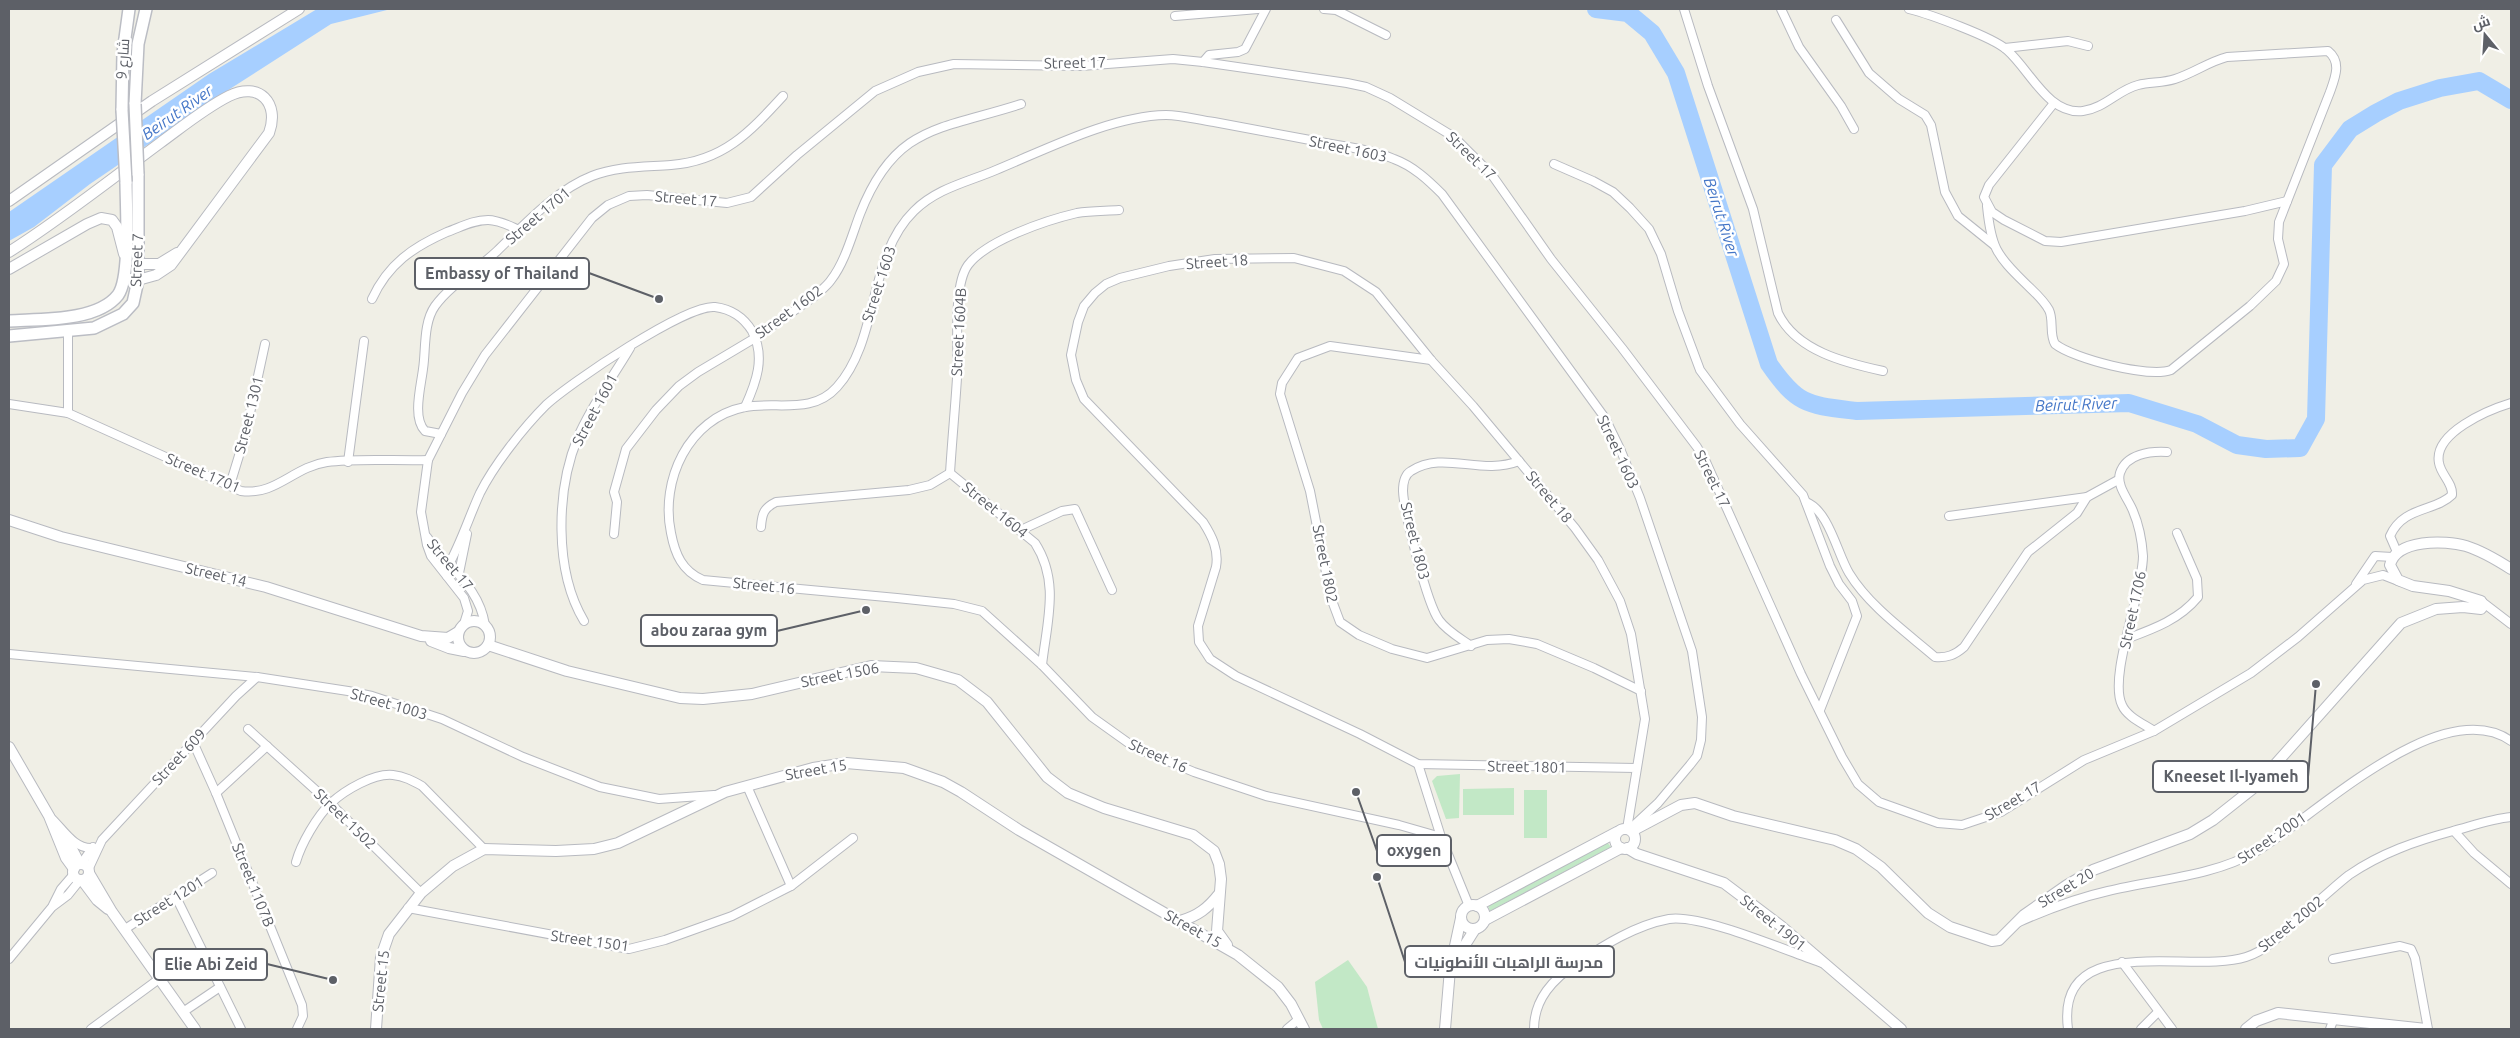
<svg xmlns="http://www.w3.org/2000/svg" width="2520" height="1038" viewBox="0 0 2520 1038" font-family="Ubuntu,Cairo,sans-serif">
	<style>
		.green { fill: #c2e8c6 }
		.water { fill: #a7cfff }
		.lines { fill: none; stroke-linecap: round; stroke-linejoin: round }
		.river { stroke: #a7cfff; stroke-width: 18 }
		.minor-casing { stroke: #b8bac0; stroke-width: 10 }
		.tertiary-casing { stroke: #b8bac0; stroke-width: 12 }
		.secondary-casing { stroke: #bbbdc4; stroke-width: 14 }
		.minor { stroke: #fff; stroke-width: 8 }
		.tertiary { stroke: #fff; stroke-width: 10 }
		.secondary { stroke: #fff; stroke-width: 11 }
		.secondary-bridge-casing { stroke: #bbbdc4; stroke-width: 14; stroke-linecap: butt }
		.secondary-bridge { stroke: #fff; stroke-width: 11 }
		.labels { text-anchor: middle; stroke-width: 5; stroke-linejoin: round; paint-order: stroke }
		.street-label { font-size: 15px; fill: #5d6067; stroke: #fff }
		.water-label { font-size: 16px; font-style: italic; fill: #4476c7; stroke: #fff }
		.leader { fill: none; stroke: #5d6067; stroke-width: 2 }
		.callout-dot { fill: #5d6067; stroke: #fff; stroke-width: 2 }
		.callout { fill: #fff; stroke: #5d6067; stroke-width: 2 }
		.callout-label { font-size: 16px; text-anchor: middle; font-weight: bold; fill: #5d6067 }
	</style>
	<rect width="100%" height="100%" fill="#f0efe6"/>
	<!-- green -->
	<g class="green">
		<polygon points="1460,774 1459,818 1446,819 1432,781 1437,776"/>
		<polygon points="1514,788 1514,815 1463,815 1463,789"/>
		<rect x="1524" y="790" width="23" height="48"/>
		<polygon points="1607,842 1611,847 1490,911 1488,906"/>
		<polygon points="1348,960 1367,987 1378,1029 1323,1029 1319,1020 1315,982"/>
	</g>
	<!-- water -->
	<polygon class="water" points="317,9 391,9 331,24 222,94 90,184 34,227 9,241 9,212 209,74"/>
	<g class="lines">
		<!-- river -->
		<path class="river" d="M1596,9L1628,13L1652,33L1676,73L1769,364C1798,406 1808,405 1857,411L2129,403L2197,424L2237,445L2266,449L2300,448L2316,419L2323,165L2350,129L2376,113L2399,101L2440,88L2479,81L2511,100"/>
		<!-- minor casing -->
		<g class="minor-casing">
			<g id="minor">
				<polyline points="1324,9 1336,10 1386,35"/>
				<path d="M1684,9L1708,86L1753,209L1778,313C1796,351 1846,363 1883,371"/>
				<polyline points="1781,9 1799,47 1841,106 1854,129"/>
				<path d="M1909,9C1929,14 1993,37 2007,50C2030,70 2048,115 2083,111C2105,108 2118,90 2138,85C2150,82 2163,83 2175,79C2194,73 2208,62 2227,57L2328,51C2342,62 2335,78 2330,92L2279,222L2278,239L2284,264L2276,281L2250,306L2171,370C2149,378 2074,359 2055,344C2049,334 2054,320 2049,310C2043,299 2033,291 2025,283C1996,255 1991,247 1987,206"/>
				<polyline points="1175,16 1258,9"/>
				<polyline points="1836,20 1869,73 1899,99 1925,115 1931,125 1945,192 1958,216 1994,245"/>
				<polyline points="2005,48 2068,41 2088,46"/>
				<polyline points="1203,62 1209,55 1238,52 1245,49 1266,9"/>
				<polyline points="2054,103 1989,185 1984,197 1992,212 2004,220 2045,241 2061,242 2245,211 2287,201"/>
				<polyline points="1554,164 1593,181 1613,192 1630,208 1649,229 1661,254 1678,311 1700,370 1740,424 1803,495 1830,566 1839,584 1852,601 1857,616 1820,710"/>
				<path d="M372,299C388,264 413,247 447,232C461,227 473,220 488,220C498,220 508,225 517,229"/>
				<polyline points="68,332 68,413"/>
				<polyline points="1431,360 1330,346 1298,358 1282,383 1280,394 1310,491 1331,598 1340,622 1359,635 1392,649 1427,658 1487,640 1509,639 1537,644 1594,668 1641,691"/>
				<path d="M9,404L68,413L241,491C276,496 293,467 327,462C356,458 398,461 428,460"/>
				<path d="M441,434L425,431C412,418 421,386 423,369C426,350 423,323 435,306C451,284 477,270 497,251C524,225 556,190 592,176C617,166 645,167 671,165C723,161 749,133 783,96"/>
				<polyline points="348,462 364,341"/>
				<path d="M950,473C952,441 955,410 957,378C959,350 952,287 968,265C987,240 1047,220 1077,213C1090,211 1105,211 1119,210"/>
				<path d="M950,473L1035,543C1060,582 1047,621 1042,665"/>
				<polyline points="230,485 245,436 265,344"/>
				<path d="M1806,502C1829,511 1837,553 1849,573C1869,606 1906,632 1935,657C1947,658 1955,655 1964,647L2028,552L2077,513L2087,497L2118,480"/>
				<polyline points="1949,516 2087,497"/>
				<path d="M761,527C762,513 764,508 776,502L909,490L930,485L950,473"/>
				<polyline points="1021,530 1062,511 1075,509 1112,590"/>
				<path d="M614,534L617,502L614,492L626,449L656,410L679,386L698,372L755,338L815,296C820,291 827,286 831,280C845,262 852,235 860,214C895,124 941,130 1021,104"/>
				<path d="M427,537C448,568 479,586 485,625"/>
				<path d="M2397,552L2390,536C2403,506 2435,512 2452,495C2453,483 2441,475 2439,463C2433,433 2488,410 2511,403"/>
				<polyline points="459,573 467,534"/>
				<path d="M447,576L448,566C461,543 469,517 480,493C494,465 523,428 546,405C570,383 686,304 715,307C731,309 744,318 752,331C766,357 756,383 745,407"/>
				<polyline points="2356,584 2375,556 2392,557"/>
				<polyline points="2481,601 2511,624"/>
				<path d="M584,621C554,571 556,490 578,437C591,406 613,377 630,348"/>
				<polyline points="464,624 468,611 464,598 431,556 427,545 421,512 428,460 462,393 485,355 592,218 608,205 629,196 647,195 727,203 751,197 797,155 875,91 918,72 954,64 1081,66 1173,59 1203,62 1347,83 1366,87 1390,98 1454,137 1492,175 1551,259 1622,348 1697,447 1706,462 1801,674 1842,757 1858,784 1879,802 1938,823 1962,825 2001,812 2084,760 2154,731 2251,673 2298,637 2363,580 2383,575 2401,582"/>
				<path d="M2126,639C2153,629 2179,620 2198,597L2197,579L2177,533"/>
				<path d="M1471,646C1460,638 1447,631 1439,620C1427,604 1404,512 1403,491C1403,484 1404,475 1411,471C1444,450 1480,476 1519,461"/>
				<polyline points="9,654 257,677 348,691 372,696 442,719 523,757 600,787 659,799 714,795"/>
				<polyline points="248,729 330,803 421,893"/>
				<path d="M2154,731C2144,724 2127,717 2122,705C2108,676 2143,592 2143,556C2142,541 2139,525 2133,511C2129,500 2116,486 2120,473C2126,454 2150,451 2167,452"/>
				<polyline points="193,742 216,793 302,1005 303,1016 297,1029"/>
				<polyline points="1418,764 1441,837 1469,906"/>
				<polyline points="747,786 791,886"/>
				<polyline points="216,793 267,746"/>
				<path d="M49,816C62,827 73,849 92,848"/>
				<path d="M1627,829L1645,719L1631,634L1620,601L1598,560L1575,528L1473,406L1431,360L1376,292L1344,271L1294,258L1215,259L1169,266L1120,278L1106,284L1095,293L1084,306L1078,322L1071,355L1076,380L1084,399L1203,522C1212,536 1219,550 1216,567L1198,626L1199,642L1210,659L1236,676L1360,734L1418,764L1636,768"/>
				<polyline points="2454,831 2474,853 2511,884"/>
				<path d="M1441,837L1399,825L1266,796L1194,772L1134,747L1092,717L1042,665L982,611L954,604L897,598L703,580C682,571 675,554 671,533C660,481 688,418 745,407C777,401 812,415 837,387C880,339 867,257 914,211C937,188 968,182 996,170C1047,149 1111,116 1166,115C1182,115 1198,120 1214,122C1246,128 1278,134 1310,140C1337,146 1368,148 1394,159C1413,166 1428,180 1442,194L1589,396L1605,418L1621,451L1640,498L1692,651L1702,717L1701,740L1697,756L1690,765L1658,803L1629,830"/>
				<path d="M296,862C301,844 317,816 331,803C345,790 374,773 393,775C404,776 413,781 422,786L484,849"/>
				<polyline points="81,864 93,847"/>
				<polyline points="89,868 102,840 236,696 257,677"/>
				<polyline points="176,897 241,1029"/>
				<polyline points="53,905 61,889 74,874"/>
				<polyline points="408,908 629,949 665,940 732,916 791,886 853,838"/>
				<path d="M2019,922C2048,909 2077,898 2108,891C2157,879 2212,877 2257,851C2315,816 2441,692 2511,741"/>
				<polyline points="125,929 212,873"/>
				<polyline points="9,959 52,907 68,895 80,880"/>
				<polyline points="2333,959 2400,946 2411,949 2415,958 2428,1029"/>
				<polyline points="2122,962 2172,1029"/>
				<polyline points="183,1012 220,987"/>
				<polyline points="91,1029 159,979"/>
				<polyline points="1287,1029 1299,1019"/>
				<path d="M1534,1029C1534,999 1553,979 1577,963C1604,945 1636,925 1669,919C1702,914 1787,951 1822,963"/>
				<path d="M2068,1029C2055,929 2191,975 2246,957C2272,949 2290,924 2311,907C2324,897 2336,885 2349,875C2381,853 2416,841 2453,831C2472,826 2491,819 2511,817"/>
				<polyline points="2141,1029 2158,1012"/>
				<polyline points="2330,1029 2334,1018"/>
			</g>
		</g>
		<!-- tertiary casing -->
		<g class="tertiary-casing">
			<g id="tertiary">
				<polyline points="9,201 152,101 299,9"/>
				<path d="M9,252C61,219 110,180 160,143C182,127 205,108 229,96C259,81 280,103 269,133L171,265L156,275L138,280"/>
				<polyline points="139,264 159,264 177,253"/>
				<polyline points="9,269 87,224 101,218 112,220 117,227 124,254"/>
				<polyline points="9,520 61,537 266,587 421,636 448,638 458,632"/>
				<circle cx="474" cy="637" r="16"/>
				<polyline points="431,641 449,648 464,651"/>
				<polyline points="488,645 567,671 680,698 703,699 752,694 871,666 916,668 958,680 987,702 1047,777 1068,793 1104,808 1193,835 1214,851 1219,864 1221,879 1217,931 1227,945"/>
				<polyline points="9,747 49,816 66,858 74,869"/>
				<circle cx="1625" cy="839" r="10"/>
				<path d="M1632,831L1681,805L1695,803L1733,816L1835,840L1856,849L1881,867L1928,913L1950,927L1992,941L1999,940L2024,915L2067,885L2093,870L2190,834L2213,820L2256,786L2401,623L2436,609L2463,607L2481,609L2483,606L2481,601L2449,591L2413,586L2398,580L2390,565C2396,539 2445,540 2466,546C2482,551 2497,560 2511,569"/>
				<polyline points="59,832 72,849 80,864"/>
				<polyline points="1627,848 1637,854 1724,883 1781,926 1901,1029"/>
				<circle cx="81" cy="872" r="8"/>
				<polyline points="89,873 112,912 195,1029"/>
				<polyline points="82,880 97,900 108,909"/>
				<circle cx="1473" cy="917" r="12"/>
				<polyline points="1477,906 1617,832"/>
				<polyline points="1485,920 1621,848"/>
				<path d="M1180,921C1198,916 1208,908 1219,894"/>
				<polyline points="1453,964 1475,929"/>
				<polyline points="376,1029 381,957 389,934 421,893 453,866 484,849 556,851 594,849 618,843 725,792 813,768 846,763 904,768 943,782 961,792 1019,830 1238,955 1278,987 1291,1004 1304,1029"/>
				<polyline points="1445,1029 1450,969 1461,918"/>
				<polyline points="2246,1029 2256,1021 2278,1013 2426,1029"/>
			</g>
		</g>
		<!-- secondary casing -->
		<g class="secondary-casing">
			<g id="secondary">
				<polyline points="135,104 138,44 146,9"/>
				<polyline points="122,110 123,53 129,9"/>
				<path d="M9,321C39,319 97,322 118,295C131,277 126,206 126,182"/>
				<polyline points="9,336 94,328 123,314 133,303 138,280 138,174"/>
			</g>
		</g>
		<!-- minor -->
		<use href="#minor" class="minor"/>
		<!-- tertiary -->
		<use href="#tertiary" class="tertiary"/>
		<!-- secondary -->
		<use href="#secondary" class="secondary"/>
		<!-- secondary-bridge casing -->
		<g class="secondary-bridge-casing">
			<g id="secondary-bridge">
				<polyline points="135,104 138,174"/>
				<polyline points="122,110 126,182"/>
			</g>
		</g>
		<!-- secondary-bridge -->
		<use href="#secondary-bridge" class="secondary-bridge"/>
	</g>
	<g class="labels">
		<!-- street labels -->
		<g class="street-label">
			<text transform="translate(123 59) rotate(-86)" y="5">شارع 9</text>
			<text transform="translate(1075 63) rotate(-1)" y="5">Street 17</text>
			<text transform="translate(1348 149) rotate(12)" y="5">Street 1603</text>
			<text transform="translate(1471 156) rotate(44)" y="5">Street 17</text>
			<text transform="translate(686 199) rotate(5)" y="5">Street 17</text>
			<text transform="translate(538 216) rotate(-40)" y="5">Street 1701</text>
			<text transform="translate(137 260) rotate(-88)" y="5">Street 7</text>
			<text transform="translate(1217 262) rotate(-4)" y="5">Street 18</text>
			<text transform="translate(879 284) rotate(-72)" y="5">Street 1603</text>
			<text transform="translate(789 312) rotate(-36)" y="5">Street 1602</text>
			<text transform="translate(959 332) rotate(-87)" y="5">Street 1604B</text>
			<text transform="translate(595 410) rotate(-62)" y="5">Street 1601</text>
			<text transform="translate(249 415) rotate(-76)" y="5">Street 1301</text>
			<text transform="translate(1618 452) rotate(65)" y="5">Street 1603</text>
			<text transform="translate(203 473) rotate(23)" y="5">Street 1701</text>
			<text transform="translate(1712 479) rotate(64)" y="5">Street 17</text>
			<text transform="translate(1549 497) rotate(50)" y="5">Street 18</text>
			<text transform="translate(995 510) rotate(39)" y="5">Street 1604</text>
			<text transform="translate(1415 541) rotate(76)" y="5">Street 1803</text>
			<text transform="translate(1325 564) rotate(79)" y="5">Street 1802</text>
			<text transform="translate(450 565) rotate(50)" y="5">Street 17</text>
			<text transform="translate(216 575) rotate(13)" y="5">Street 14</text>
			<text transform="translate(764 586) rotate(6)" y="5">Street 16</text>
			<text transform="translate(2133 610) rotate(-78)" y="5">Street 1706</text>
			<text transform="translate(840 675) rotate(-11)" y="5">Street 1506</text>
			<text transform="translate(389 704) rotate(16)" y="5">Street 1003</text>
			<text transform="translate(1158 756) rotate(24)" y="5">Street 16</text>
			<text transform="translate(179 757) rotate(-47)" y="5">Street 609</text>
			<text transform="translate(1527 767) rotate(1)" y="5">Street 1801</text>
			<text transform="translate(816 770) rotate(-10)" y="5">Street 15</text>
			<text transform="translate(2013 801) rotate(-30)" y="5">Street 17</text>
			<text transform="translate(345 819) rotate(44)" y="5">Street 1502</text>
			<text transform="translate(2272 838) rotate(-34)" y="5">Street 2001</text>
			<text transform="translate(253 885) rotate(68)" y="5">Street 1107B</text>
			<text transform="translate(2066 888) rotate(-31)" y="5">Street 20</text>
			<text transform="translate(169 901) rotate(-32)" y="5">Street 1201</text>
			<text transform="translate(1773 923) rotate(39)" y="5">Street 1901</text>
			<text transform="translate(2291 924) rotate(-39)" y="5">Street 2002</text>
			<text transform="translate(1193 929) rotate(29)" y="5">Street 15</text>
			<text transform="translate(590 941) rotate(8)" y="5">Street 1501</text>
			<text transform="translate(381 981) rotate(-84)" y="5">Street 15</text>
		</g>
		<!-- water labels -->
		<g class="water-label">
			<text transform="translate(177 112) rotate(-35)" y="6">Beirut River</text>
			<text transform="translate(1722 217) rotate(72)" y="6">Beirut River</text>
			<text transform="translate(2076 404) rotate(-2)" y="6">Beirut River</text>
		</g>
	</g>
	<!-- callouts -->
	<path class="leader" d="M659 299L589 273M866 610L777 631M2316 684L2308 777M1356 792L1377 851M1377 877L1405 962M333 980L267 964"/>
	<g class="callout-dot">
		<circle cx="659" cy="299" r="5"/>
		<circle cx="866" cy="610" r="5"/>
		<circle cx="2316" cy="684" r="5"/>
		<circle cx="1356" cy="792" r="5"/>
		<circle cx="1377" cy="877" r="5"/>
		<circle cx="333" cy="980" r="5"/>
	</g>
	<g class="callout">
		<rect x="415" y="258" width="174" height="31" rx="5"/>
		<rect x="641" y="615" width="136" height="31" rx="5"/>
		<rect x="2153" y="761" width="155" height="31" rx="5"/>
		<rect x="1377" y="835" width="74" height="31" rx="5"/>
		<rect x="1405" y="946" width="209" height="31" rx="5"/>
		<rect x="154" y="949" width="113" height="31" rx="5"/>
	</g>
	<g class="callout-label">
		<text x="502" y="279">Embassy of Thailand</text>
		<text x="709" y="636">abou zaraa gym</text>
		<text x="2231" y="782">Kneeset Il-Iyameh</text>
		<text x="1414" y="856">oxygen</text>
		<text x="1509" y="968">مدرسة الراهبات الأنطونيات</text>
		<text x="211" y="970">Elie Abi Zeid</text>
	</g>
	<!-- border -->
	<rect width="2520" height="1038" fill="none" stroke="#5d6067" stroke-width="20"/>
	<!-- north arrow -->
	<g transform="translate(2485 35) rotate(342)" stroke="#ffffff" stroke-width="4" paint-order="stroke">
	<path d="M0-4L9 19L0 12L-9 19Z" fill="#5d6067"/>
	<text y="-8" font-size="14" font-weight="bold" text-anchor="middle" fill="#5d6067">ش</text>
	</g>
</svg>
